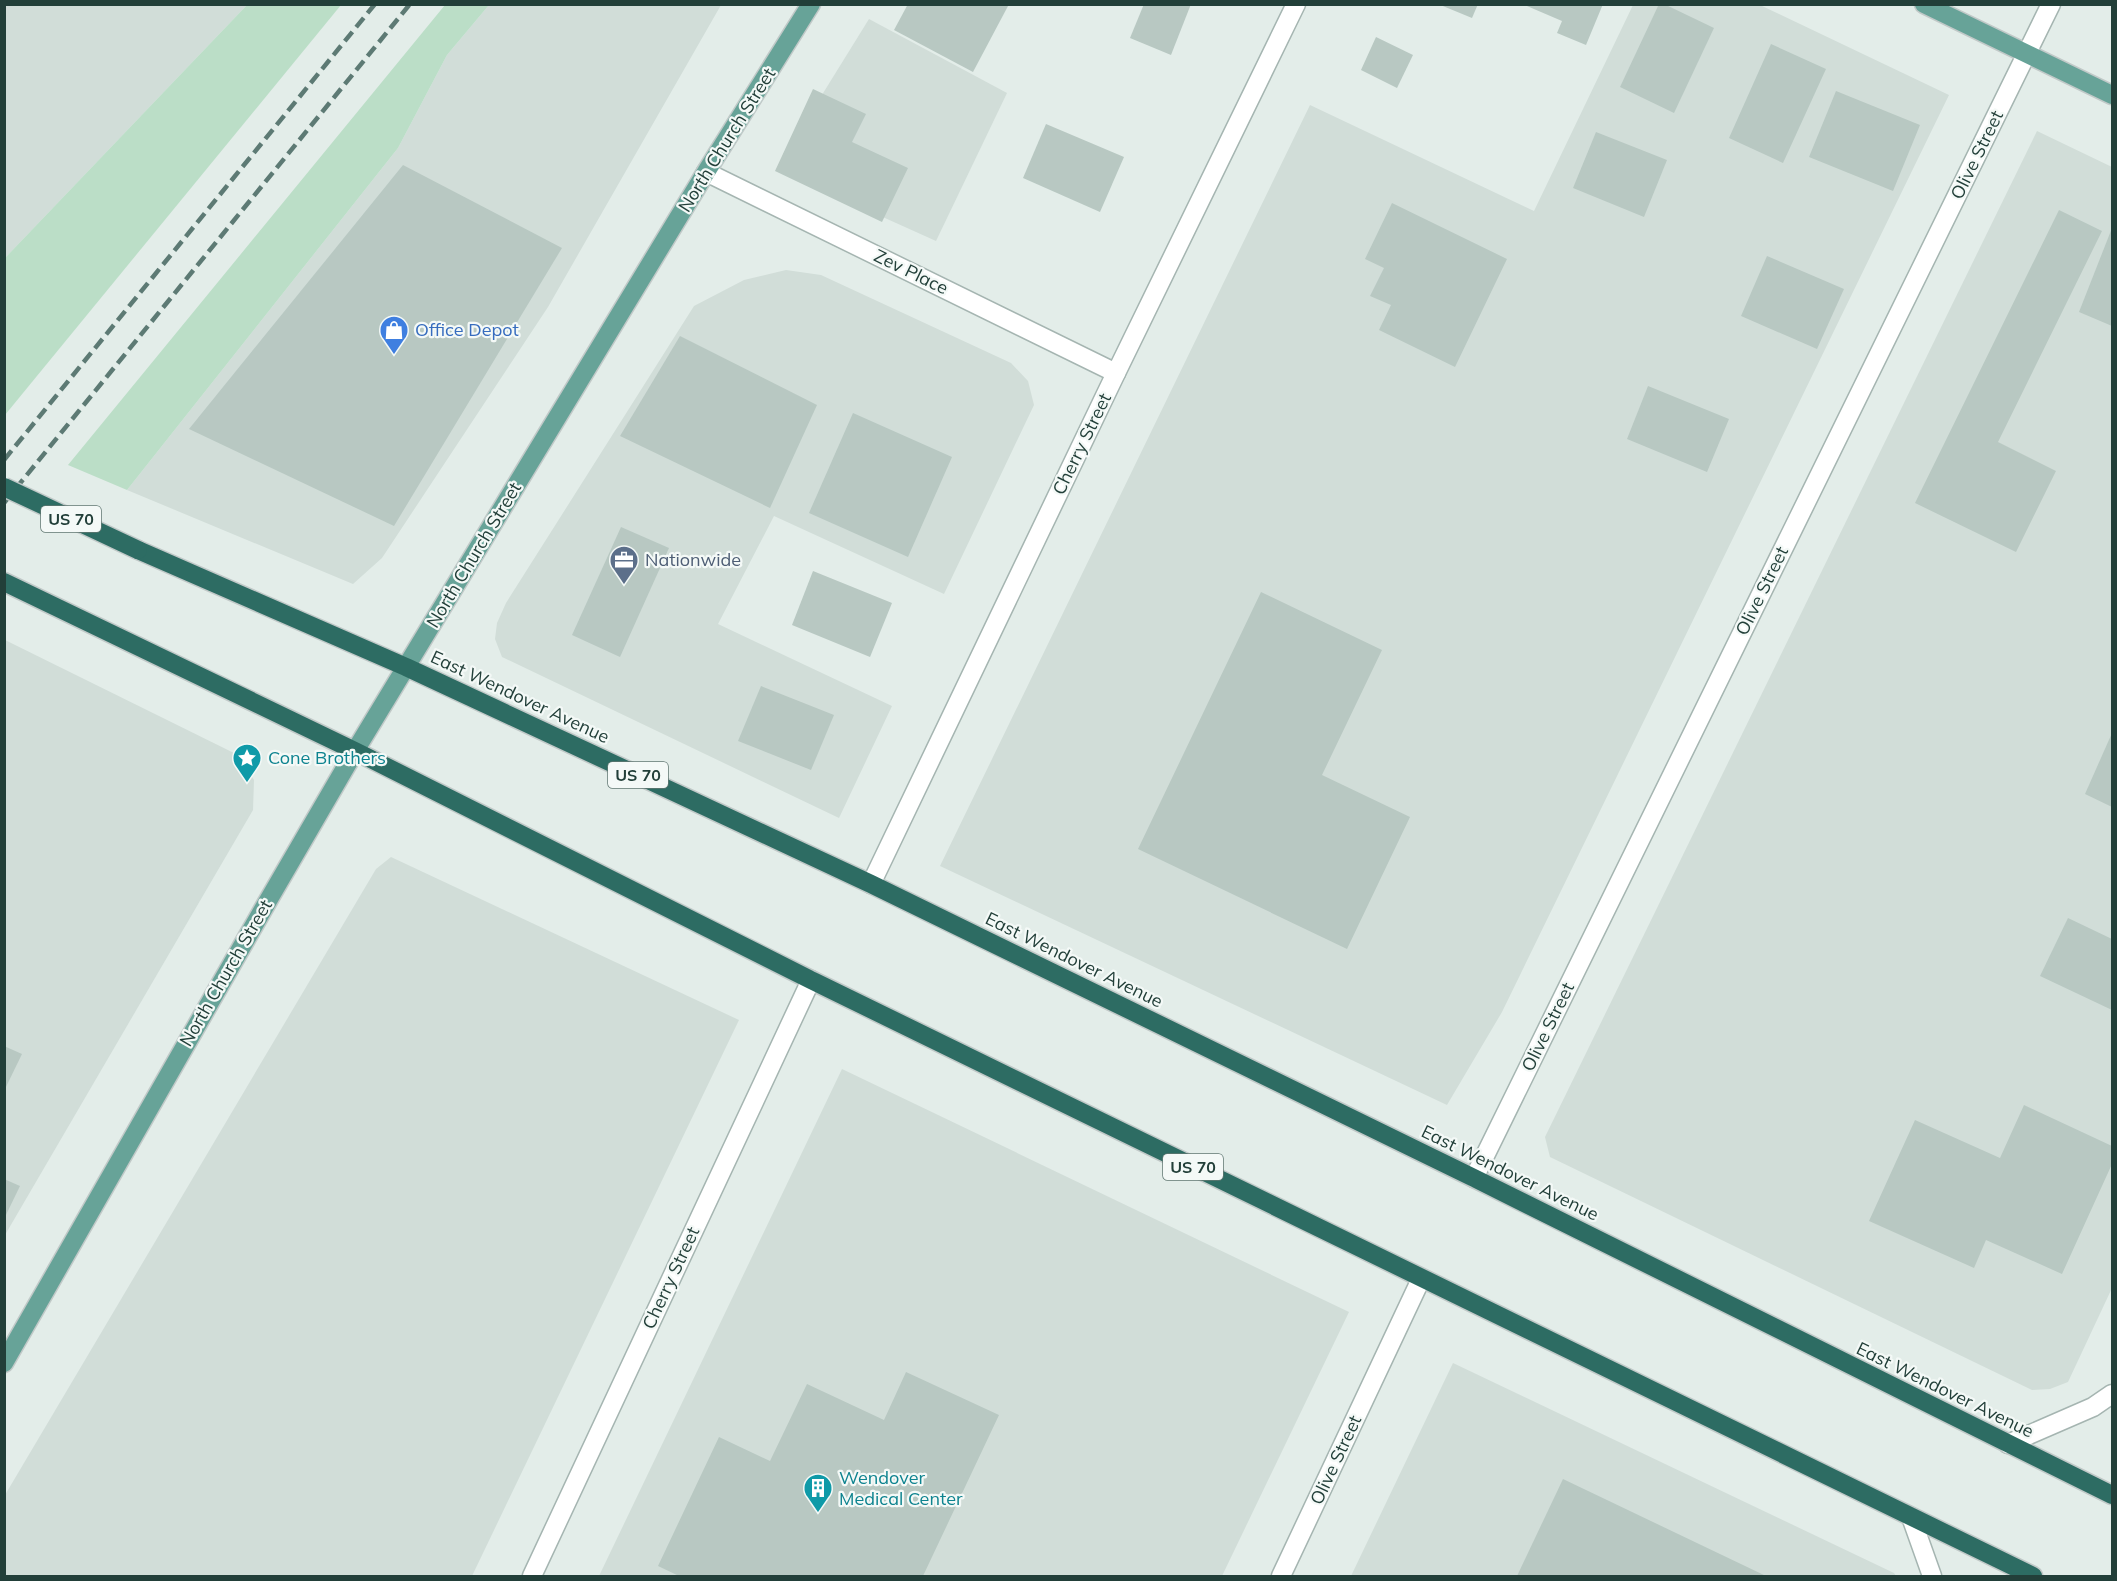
<svg xmlns="http://www.w3.org/2000/svg" width="2117" height="1581" viewBox="0 0 2117 1581" font-family="Mulish,sans-serif">
	<style>
		.built { fill: #d1ddd8 }
		.green { fill: #bbdec7 }
		.building { fill: #b8c8c2 }
		.lines { fill: none; stroke-linecap: round; stroke-linejoin: round }
		.minor-casing { stroke: #a5b5b1; stroke-width: 21 }
		.major-casing { stroke: #c1c9c8; stroke-width: 21 }
		.highway-casing { stroke: #c1c9c8; stroke-width: 21 }
		.minor { stroke: #fff; stroke-width: 18 }
		.major { stroke: #67a398; stroke-width: 18 }
		.highway { stroke: #2d6c63; stroke-width: 18 }
		.rail { stroke: #5d7a74; stroke-width: 4.5; stroke-dasharray: 12 6; stroke-linecap: butt }
		.highway-bridge-casing { stroke: #c1c9c8; stroke-width: 21; stroke-linecap: butt }
		.highway-bridge { stroke: #2d6c63; stroke-width: 18 }
		.labels { text-anchor: middle; stroke-width: 4.5; stroke-linejoin: round; paint-order: stroke }
		.shield { fill: #f4f9f7; stroke: #617772; stroke-width: 1.5 }
		.shield-label { font-size: 16px; font-weight: bold; fill: #223f39 }
		.street-label { font-size: 18px; fill: #223f39; stroke: #f4f9f7 }
		.shop-label { font-size: 18px; fill: #366cbe; stroke: #f4f9f7; text-anchor: start }
		.service-label { font-size: 18px; fill: #4e5e75; stroke: #f4f9f7; text-anchor: start }
		.culture-label { font-size: 18px; fill: #0d838f; stroke: #f4f9f7; text-anchor: start }
	</style>
	<rect width="100%" height="100%" fill="#e3ede9"/>
	<!-- built -->
	<g class="built">
		<polygon points="5,5 247,5 5,258"/>
		<polygon points="489,5 721,5 548,307 382,558 353,584 127,490 398,148 447,55"/>
		<polygon points="1633,5 1760,5 1949,95 1502,1012 1447,1105 940,866 1310,105 1534,211"/>
		<polygon points="869,19 1007,93 936,241 785,173 781,161"/>
		<polygon points="2037,131 2112,167 2112,1288 2068,1382 2050,1389 2032,1390 1550,1157 1545,1137"/>
		<polygon points="786,270 821,275 1011,363 1028,381 1034,405 944,594 774,516 718,624 892,706 839,818 502,657 495,639 497,623 506,603 694,306 744,280"/>
		<polygon points="5,640 238,755 254,780 253,810 5,1235"/>
		<polygon points="391,857 739,1020 472,1576 5,1576 5,1495 376,869"/>
		<polygon points="842,1069 1349,1312 1222,1576 599,1576"/>
		<polygon points="1453,1363 1894,1573 1896,1576 1351,1576"/>
	</g>
	<!-- green -->
	<g class="green">
		<polygon points="247,5 341,5 5,415 5,258"/>
		<polygon points="445,5 489,5 447,55 398,148 127,490 68,465"/>
	</g>
	<!-- building -->
	<g class="building">
		<polygon points="908,4 1006,4 1008,6 973,72 894,30"/>
		<polygon points="1144,4 1191,4 1171,55 1130,38"/>
		<polygon points="1438,4 1478,4 1472,18"/>
		<polygon points="1522,4 1603,4 1586,45 1557,33 1562,21"/>
		<polygon points="1659,4 1664,4 1714,28 1674,113 1620,87"/>
		<polygon points="1376,37 1413,55 1397,88 1361,70"/>
		<polygon points="1771,44 1826,69 1783,163 1729,138"/>
		<polygon points="813,89 866,114 852,142 908,168 882,222 775,171"/>
		<polygon points="1836,91 1920,125 1893,191 1809,157"/>
		<polygon points="1046,124 1124,157 1100,212 1023,178"/>
		<polygon points="1596,132 1667,160 1644,217 1573,188"/>
		<polygon points="403,165 562,248 394,526 189,429"/>
		<polygon points="1392,203 1507,259 1455,367 1379,330 1391,305 1370,296 1384,268 1365,259"/>
		<polygon points="2059,210 2102,231 1998,442 2056,471 2016,552 1915,503"/>
		<polygon points="2112,228 2112,326 2079,312"/>
		<polygon points="1767,256 1844,289 1817,349 1741,316"/>
		<polygon points="680,336 817,405 770,508 620,436"/>
		<polygon points="1648,386 1729,419 1707,472 1627,439"/>
		<polygon points="853,413 952,457 908,557 809,513"/>
		<polygon points="621,527 669,548 620,657 572,635"/>
		<polygon points="813,571 892,603 870,657 792,625"/>
		<polygon points="1261,592 1382,650 1322,775 1410,817 1347,949 1138,849"/>
		<polygon points="761,686 834,715 811,770 738,741"/>
		<polygon points="2112,733 2112,807 2085,794"/>
		<polygon points="2068,918 2112,939 2112,1010 2040,976"/>
		<polygon points="4,1046 22,1054 4,1091"/>
		<polygon points="2024,1105 2112,1146 2112,1164 2062,1274 1986,1240 1974,1268 1869,1221 1915,1120 2000,1158"/>
		<polygon points="4,1179 20,1186 4,1219"/>
		<polygon points="906,1372 999,1415 923,1576 679,1576 658,1566 719,1437 770,1461 807,1384 884,1420"/>
		<polygon points="1563,1479 1766,1576 1517,1576"/>
	</g>
	<g class="lines">
		<!-- minor casing -->
		<g class="minor-casing">
			<g id="minor">
				<polyline points="706,172 1116,373"/>
				<polyline points="871,884 1116,373 1296,4"/>
				<polyline points="1474,1178 2051,4"/>
				<polyline points="2008,1444 2093,1407 2112,1394"/>
				<polyline points="1911,1517 1932,1576"/>
				<polyline points="532,1576 811,980"/>
				<polyline points="1281,1576 1421,1279"/>
			</g>
		</g>
		<!-- major casing -->
		<g class="major-casing">
			<g id="major">
				<polyline points="1924,4 2112,95"/>
				<polyline points="4,1363 269,899 355,751 706,172 811,4"/>
			</g>
		</g>
		<!-- highway casing -->
		<g class="highway-casing">
			<g id="highway">
				<polyline points="138,550 406,667 871,884 1474,1178 2112,1495"/>
				<polyline points="4,582 355,751 811,980 2033,1576"/>
			</g>
		</g>
		<!-- minor -->
		<use href="#minor" class="minor"/>
		<!-- major -->
		<use href="#major" class="major"/>
		<!-- highway -->
		<use href="#highway" class="highway"/>
		<!-- rail -->
		<g class="rail">
			<polyline points="4,460 375,4"/>
			<polyline points="4,503 410,4"/>
		</g>
		<!-- highway-bridge casing -->
		<g class="highway-bridge-casing">
			<polyline id="highway-bridge" points="4,487 138,550"/>
		</g>
		<!-- highway-bridge -->
		<use href="#highway-bridge" class="highway-bridge"/>
	</g>
	<!-- icons -->
	<defs>
		<g id="shop-pin" transform="scale(1.5)"><path d="M0 17L-7.5 6A9.5 9.5 0 1 1 7.5 6Z" fill="#3f7fe0" stroke="#f4f9f7"/><path d="M-5-2.5h2.3a2.7 3.5 0 0 1 5.4 0H5L5.5 6h-11ZM-1.5-2.5h3a1.5 2.3 0 0 0-3 0Z" fill="#fff"/></g>
		<g id="office-pin" transform="scale(1.5)"><path d="M0 17L-7.5 6A9.5 9.5 0 1 1 7.5 6Z" fill="#5c6f8a" stroke="#f4f9f7"/><path d="M-6-3h4V-5.5h4V-3h4V5H-6ZM-1-4.5V-3h2v-1.5ZM-6 0V1H6V0Z" fill="#fff"/></g>
		<g id="sight-pin" transform="scale(1.5)"><path d="M0 17L-7.5 6A9.5 9.5 0 1 1 7.5 6Z" fill="#0f9aa8" stroke="#f4f9f7"/><path d="M0-6L1.8-2.2L6-1.7L2.9 1.2L3.7 5.4L0 3.3L-3.7 5.4L-2.9 1.2L-6-1.7L-1.8-2.2Z" fill="#fff"/></g>
		<g id="building-pin" transform="scale(1.5)"><path d="M0 17L-7.5 6A9.5 9.5 0 1 1 7.5 6Z" fill="#0f9aa8" stroke="#f4f9f7"/><path d="M-4-6H4V6H1V3H-1V6H-4ZM-2.5-4.3h1.7v1.8h-1.7ZM.8-4.3h1.7v1.8H.8ZM-2.5-1h1.7V.8h-1.7ZM.8-1h1.7V.8H.8Z" fill="#fff"/></g>
	</defs>
	<g fill-rule="evenodd">
		<use href="#shop-pin" x="394" y="330"/>
		<use href="#office-pin" x="624" y="560"/>
		<use href="#sight-pin" x="247" y="758"/>
		<use href="#building-pin" x="818" y="1488"/>
	</g>
	<g class="labels">
		<!-- shield labels -->
		<g class="shield">
			<rect x="41" y="506" width="60" height="26" rx="4.5"/>
			<rect x="608" y="762" width="60" height="26" rx="4.5"/>
			<rect x="1163" y="1154" width="60" height="26" rx="4.5"/>
		</g>
		<g class="shield-label">
			<text x="71" y="525">US 70</text>
			<text x="638" y="781">US 70</text>
			<text x="1193" y="1173">US 70</text>
		</g>
		<!-- street labels -->
		<g class="street-label">
			<text transform="translate(727 140) rotate(-58)" y="6">North Church Street</text>
			<text transform="translate(1977 155) rotate(-64)" y="6">Olive Street</text>
			<text transform="translate(911 272) rotate(26)" y="6">Zev Place</text>
			<text transform="translate(1082 444) rotate(-64)" y="6">Cherry Street</text>
			<text transform="translate(474 555) rotate(-59)" y="6">North Church Street</text>
			<text transform="translate(1762 591) rotate(-64)" y="6">Olive Street</text>
			<text transform="translate(520 697) rotate(25)" y="6">East Wendover Avenue</text>
			<text transform="translate(1074 960) rotate(26)" y="6">East Wendover Avenue</text>
			<text transform="translate(226 973) rotate(-60)" y="6">North Church Street</text>
			<text transform="translate(1548 1027) rotate(-64)" y="6">Olive Street</text>
			<text transform="translate(1510 1173) rotate(26)" y="6">East Wendover Avenue</text>
			<text transform="translate(671 1278) rotate(-65)" y="6">Cherry Street</text>
			<text transform="translate(1945 1390) rotate(26)" y="6">East Wendover Avenue</text>
			<text transform="translate(1336 1460) rotate(-65)" y="6">Olive Street</text>
		</g>
		<!-- shop labels -->
		<g class="shop-label">
			<text x="415" y="336">Office Depot</text>
		</g>
		<!-- service labels -->
		<g class="service-label">
			<text x="645" y="566">Nationwide</text>
		</g>
		<!-- culture labels -->
		<g class="culture-label">
			<text x="268" y="764">Cone Brothers</text>
			<text x="839" y="1484">Wendover<tspan x="839" dy="21">Medical Center</tspan></text>
		</g>
	</g>
	<!-- border -->
	<rect width="2117" height="1581" fill="none" stroke="#223f39" stroke-width="12"/>
</svg>
